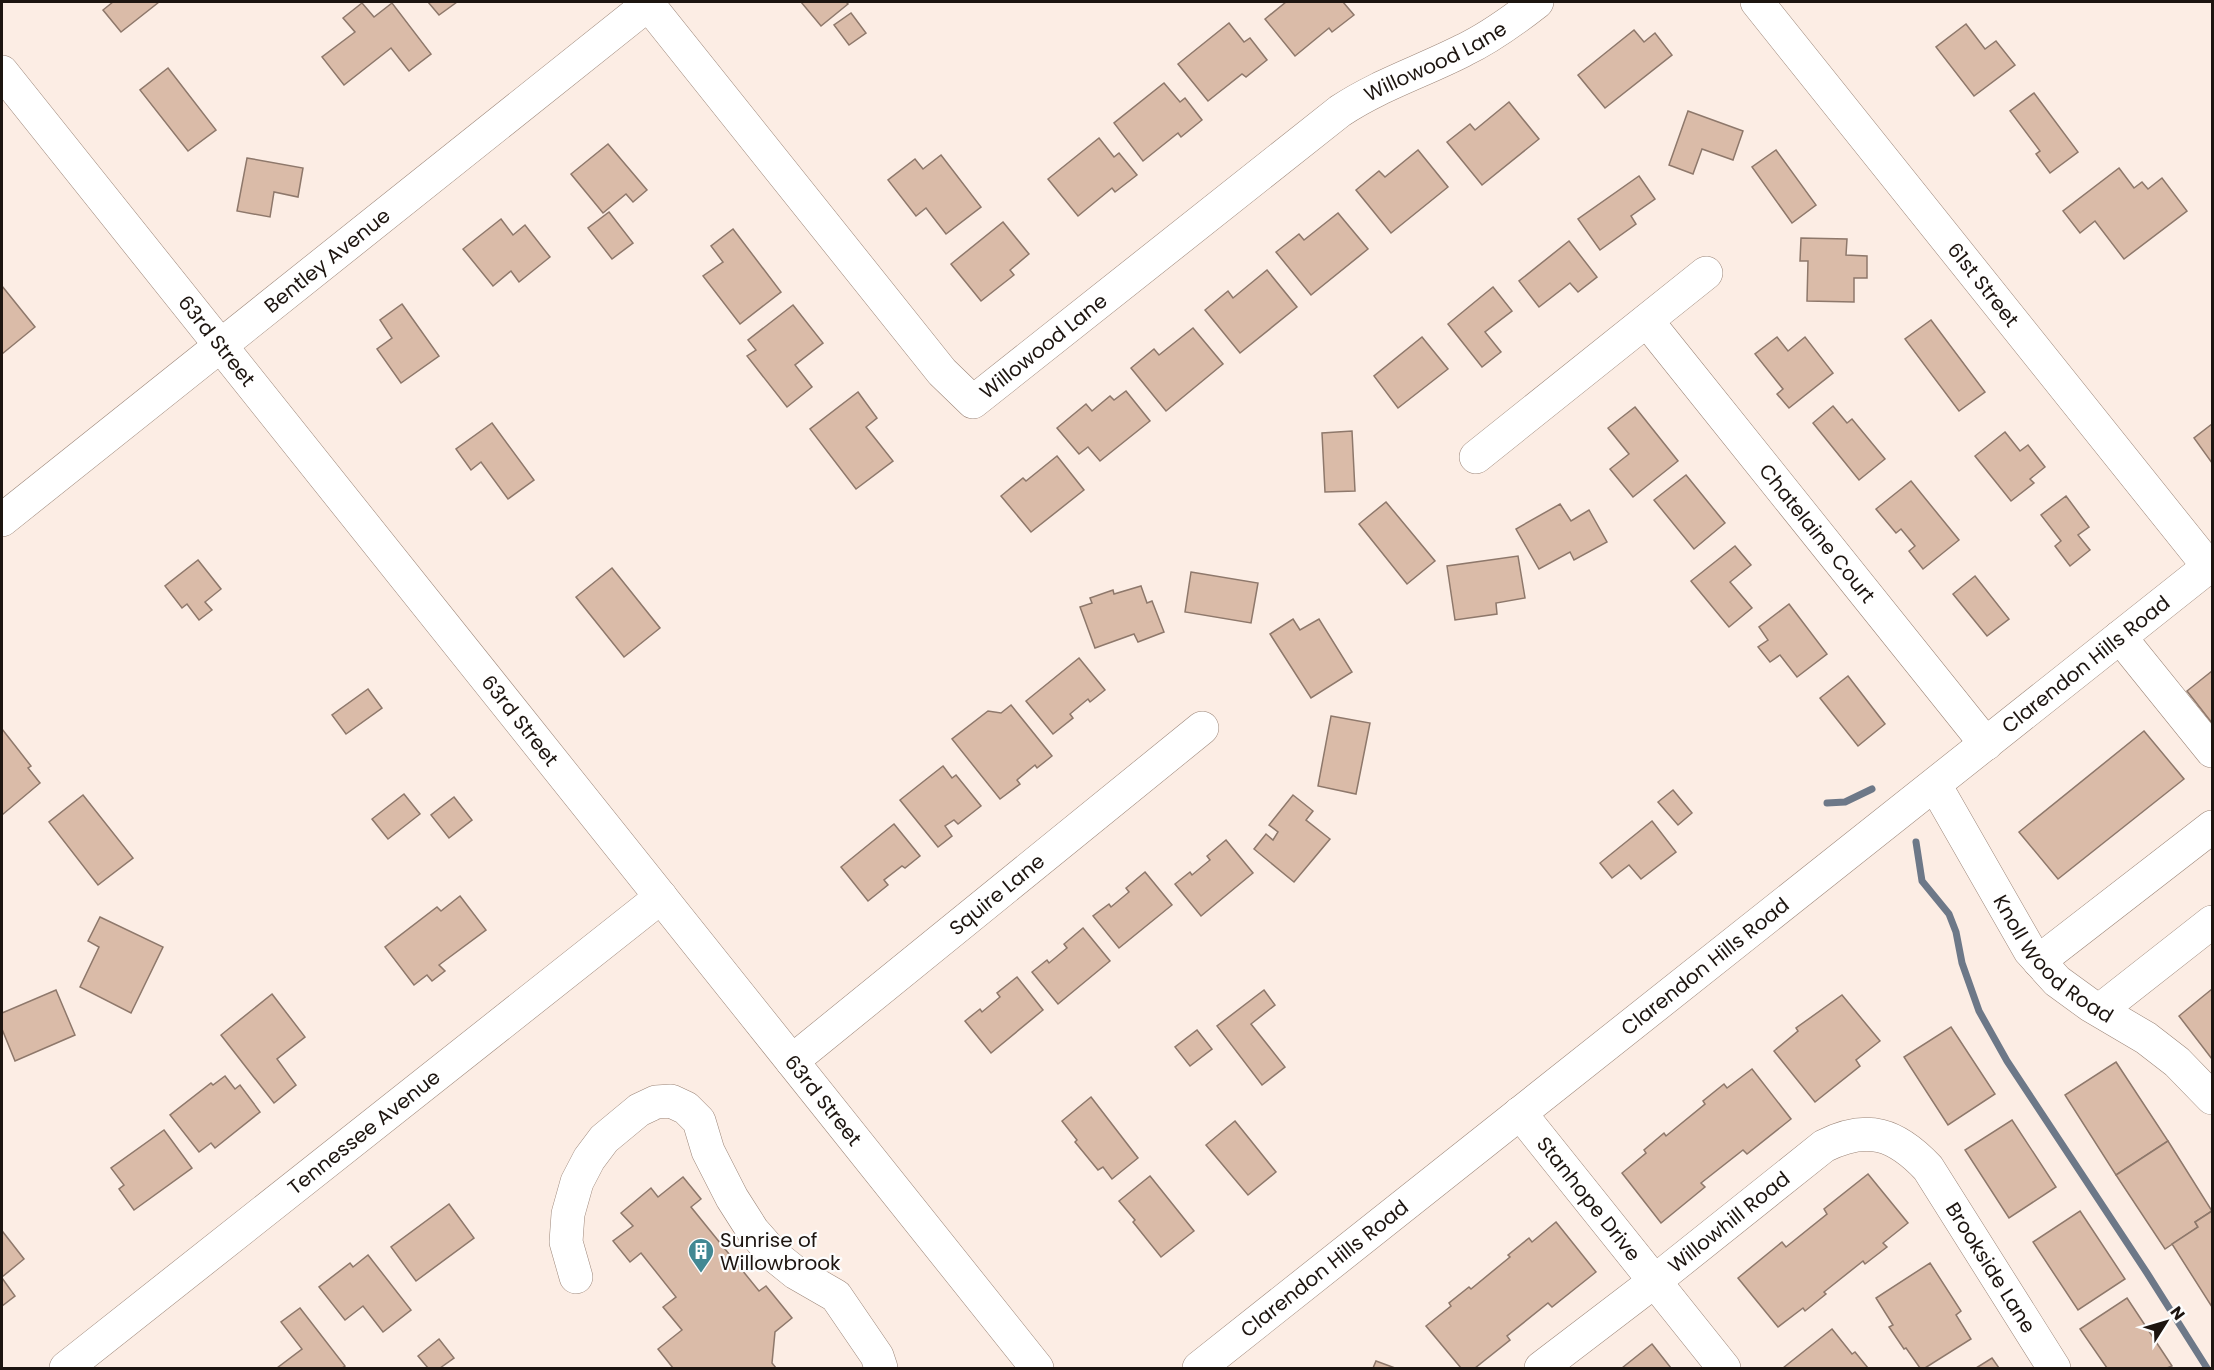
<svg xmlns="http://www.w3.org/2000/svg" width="2214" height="1370" viewBox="0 0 2214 1370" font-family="Poppins,sans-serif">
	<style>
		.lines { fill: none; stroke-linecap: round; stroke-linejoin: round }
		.stream { stroke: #6d7888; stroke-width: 7 }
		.building { fill: #dabba8; stroke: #8e786b; stroke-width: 1.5 }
		.minor-casing { stroke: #9c8679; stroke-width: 34 }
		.major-casing { stroke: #9c8679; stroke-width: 34 }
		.minor { stroke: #fff; stroke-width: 33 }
		.major { stroke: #fff; stroke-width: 33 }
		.labels { text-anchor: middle; stroke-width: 4.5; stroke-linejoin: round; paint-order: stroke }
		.street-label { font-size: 20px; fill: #1d1510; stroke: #fdfdfd }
		.poi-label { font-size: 20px; fill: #1d1510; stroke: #fdfdfd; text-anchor: start }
	</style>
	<rect width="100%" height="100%" fill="#fcede4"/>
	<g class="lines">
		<!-- stream -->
		<g class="stream">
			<polyline points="1827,803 1845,802 1872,789"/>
			<polyline points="1916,842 1922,881 1949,914 1956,932 1962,963 1979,1011 2007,1061 2147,1273 2207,1368"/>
		</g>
	</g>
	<!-- building -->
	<g class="building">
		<polygon points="113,2 159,2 121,32 103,10"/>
		<polygon points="428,2 457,2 439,15"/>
		<polygon points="801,2 846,2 848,4 821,26"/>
		<polygon points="1286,2 1343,2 1354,15 1332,32 1329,28 1295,56 1265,19"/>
		<polygon points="362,3 374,17 392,3 431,54 409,71 391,48 344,85 322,57 355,32 343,18"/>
		<polygon points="851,13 866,33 849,45 834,25"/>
		<polygon points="1229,23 1244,42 1250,38 1267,60 1246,77 1242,74 1208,101 1178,64"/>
		<polygon points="1966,24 1985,49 1996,41 2015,65 1974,96 1936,47"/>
		<polygon points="1634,30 1644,42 1655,33 1672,55 1605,108 1578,75"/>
		<polygon points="168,68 216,130 188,151 140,90"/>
		<polygon points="1164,83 1180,102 1185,98 1202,120 1181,137 1178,133 1143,161 1114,123"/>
		<polygon points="2034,93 2078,152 2050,173 2036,154 2040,151 2010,111"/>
		<polygon points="1509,102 1539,139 1482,185 1447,142 1470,124 1475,130"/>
		<polygon points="1688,111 1743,131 1733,160 1702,149 1693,174 1669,165"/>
		<polygon points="1099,138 1114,157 1119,153 1137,175 1115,192 1112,188 1078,216 1048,179"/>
		<polygon points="608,144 647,190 633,202 626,194 603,213 571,174"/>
		<polygon points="1418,150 1448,187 1391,233 1356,190 1379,171 1385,177"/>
		<polygon points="1776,150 1816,205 1792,223 1752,167"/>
		<polygon points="941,155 981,207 946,234 926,208 916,216 888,180 915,159 923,169"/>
		<polygon points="247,158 303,168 298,197 274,192 270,217 237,211"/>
		<polygon points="2119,168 2134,188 2142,182 2148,189 2162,178 2187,211 2124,259 2095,221 2080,233 2063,211"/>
		<polygon points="1639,176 1655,199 1631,216 1636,224 1600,250 1578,219"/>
		<polygon points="609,212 633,243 612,259 588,228"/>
		<polygon points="1338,213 1368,249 1311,295 1276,252 1299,234 1304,240"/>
		<polygon points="501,219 513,235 525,225 550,257 519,282 511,271 493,286 463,249"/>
		<polygon points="1003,222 1029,254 1010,270 1014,275 981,301 951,264"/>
		<polygon points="733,229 781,292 740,324 703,276 723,262 711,246"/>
		<polygon points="1801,238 1847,239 1846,255 1867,256 1867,278 1854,278 1854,302 1807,301 1808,261 1800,261"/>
		<polygon points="1569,241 1597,277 1578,292 1570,283 1539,307 1519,281"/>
		<polygon points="1267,270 1297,307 1240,353 1205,310 1228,291 1233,298"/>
		<polygon points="2,286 35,327 2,354"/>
		<polygon points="1493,287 1512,311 1485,332 1501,352 1482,367 1448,324"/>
		<polygon points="402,304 439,356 401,383 377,349 392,338 380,320"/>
		<polygon points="793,305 823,343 795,365 812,387 787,407 747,356 756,350 748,340"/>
		<polygon points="1931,320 1985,392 1959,411 1905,339"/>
		<polygon points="1193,328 1223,364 1166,411 1131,368 1154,349 1159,355"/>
		<polygon points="1422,337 1448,369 1398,408 1374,376"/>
		<polygon points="1777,337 1788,351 1805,337 1833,373 1789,408 1777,394 1783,389 1755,354"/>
		<polygon points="1126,391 1150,421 1100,461 1088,447 1079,454 1057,428 1086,404 1092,411 1110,396 1114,400"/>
		<polygon points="858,392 877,418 866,427 893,461 856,489 810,429"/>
		<polygon points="1833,406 1847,423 1852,419 1885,459 1859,480 1813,423"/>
		<polygon points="1635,407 1678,461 1633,497 1610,469 1629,454 1608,428"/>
		<polygon points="492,423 534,480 508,499 481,462 471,470 456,449"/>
		<polygon points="2212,424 2212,463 2194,438"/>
		<polygon points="1352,431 1355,491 1325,492 1322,433"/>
		<polygon points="2005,432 2020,451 2028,445 2045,467 2030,479 2034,483 2011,501 1975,456"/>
		<polygon points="1057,456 1084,490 1031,532 1001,496 1023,478 1026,481"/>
		<polygon points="1686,475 1725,523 1694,549 1654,500"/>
		<polygon points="1911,481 1959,540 1923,569 1909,551 1915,546 1901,529 1896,533 1876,509"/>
		<polygon points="2066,496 2089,527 2078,535 2090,550 2070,566 2055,546 2061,541 2041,515"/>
		<polygon points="1386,502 1435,561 1407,584 1359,524"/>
		<polygon points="1560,504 1571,521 1589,510 1607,542 1574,560 1570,552 1539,569 1516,529"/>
		<polygon points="1735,546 1751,565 1730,582 1752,608 1729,627 1691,581"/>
		<polygon points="1518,556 1525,598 1496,603 1497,614 1455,620 1447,566"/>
		<polygon points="198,560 221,589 205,602 212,610 199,620 187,604 182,608 165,586"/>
		<polygon points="612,568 660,628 624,657 576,597"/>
		<polygon points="1191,572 1258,583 1251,623 1185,612"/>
		<polygon points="1975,576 2009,619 1987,636 1953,594"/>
		<polygon points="1141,586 1147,603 1152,601 1164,632 1138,642 1134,634 1095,648 1080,607 1092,603 1090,598 1113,590 1114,594"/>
		<polygon points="1789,604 1827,654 1797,677 1780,655 1770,662 1758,647 1768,640 1759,627"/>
		<polygon points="1293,619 1300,630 1319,619 1352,672 1311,698 1270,634"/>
		<polygon points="1079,658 1105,690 1090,702 1088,699 1070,714 1073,718 1053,734 1026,701"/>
		<polygon points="2212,671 2212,723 2187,691"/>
		<polygon points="1848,676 1885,724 1858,746 1820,698"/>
		<polygon points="368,689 382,708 346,734 332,715"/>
		<polygon points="1011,705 1052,756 1037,768 1035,765 1017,780 1020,784 1000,799 952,739 988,711 1001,713"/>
		<polygon points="1331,716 1370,723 1356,794 1318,786"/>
		<polygon points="2,729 31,766 28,768 40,783 2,815"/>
		<polygon points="2144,731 2184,779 2058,879 2019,832"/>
		<polygon points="943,766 952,778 956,775 981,806 958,824 954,820 945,826 952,836 938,847 900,800"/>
		<polygon points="1673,790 1692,813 1678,825 1658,802"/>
		<polygon points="404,794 420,814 388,839 372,819"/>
		<polygon points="83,795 133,858 98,885 49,822"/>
		<polygon points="1293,795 1313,811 1306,820 1330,839 1294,882 1254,849 1266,834 1273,840 1278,832 1269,825"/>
		<polygon points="454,797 472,820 449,838 431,815"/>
		<polygon points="1652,821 1676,852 1641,879 1629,865 1612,878 1600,863"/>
		<polygon points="894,824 920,856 905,868 902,866 884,880 888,885 868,901 841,867"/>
		<polygon points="1226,840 1253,873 1201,916 1175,884 1190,872 1192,875 1210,860 1207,856"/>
		<polygon points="1145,872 1172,905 1119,948 1093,916 1109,904 1111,907 1129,892 1126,888"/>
		<polygon points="460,896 486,930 439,965 445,971 432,981 427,975 414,985 385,947 437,907 441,911"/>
		<polygon points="100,917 163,947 131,1013 80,987 99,947 88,941"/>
		<polygon points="1083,928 1110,961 1058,1004 1032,972 1047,960 1049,963 1067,948 1064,944"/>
		<polygon points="1017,977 1043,1010 991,1053 965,1021 980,1009 982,1012 1000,997 997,993"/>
		<polygon points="2212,989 2212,1059 2179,1016"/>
		<polygon points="56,990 75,1035 15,1061 2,1029 2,1013"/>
		<polygon points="1264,990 1275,1005 1251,1024 1285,1067 1262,1085 1217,1026"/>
		<polygon points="272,994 305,1037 277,1059 296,1085 274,1103 221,1035"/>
		<polygon points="1842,995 1880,1041 1856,1060 1860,1066 1815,1102 1774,1051 1798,1031 1796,1028"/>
		<polygon points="1951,1027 1995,1094 1948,1125 1904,1057"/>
		<polygon points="1197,1030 1212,1049 1190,1066 1175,1047"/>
		<polygon points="2116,1062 2168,1141 2116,1175 2065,1095"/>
		<polygon points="1752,1069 1791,1119 1747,1154 1743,1150 1701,1183 1705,1187 1661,1223 1622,1173 1646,1153 1644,1150 1664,1133 1666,1136 1705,1104 1703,1101 1724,1084 1727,1088"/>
		<polygon points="225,1076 235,1089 240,1085 260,1112 215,1148 211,1143 199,1152 170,1115 211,1083 213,1085"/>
		<polygon points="1091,1097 1138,1158 1112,1179 1103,1167 1098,1170 1075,1142 1077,1140 1062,1121"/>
		<polygon points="2012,1120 2056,1187 2009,1218 1965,1150"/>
		<polygon points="1235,1121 1276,1172 1248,1195 1206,1145"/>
		<polygon points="164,1130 192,1168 134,1210 119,1189 124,1185 111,1168"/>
		<polygon points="2168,1141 2212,1211 2195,1222 2198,1227 2165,1249 2116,1175"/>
		<polygon points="1868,1174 1908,1223 1883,1243 1887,1247 1865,1264 1863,1261 1824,1292 1826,1294 1805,1311 1803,1308 1778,1327 1738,1278 1782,1242 1786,1247 1827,1214 1824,1209"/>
		<polygon points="1150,1176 1194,1231 1161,1257 1133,1222 1135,1220 1119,1201"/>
		<polygon points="683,1177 701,1199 691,1207 759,1291 766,1286 792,1318 775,1332 772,1363 776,1368 673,1368 658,1349 682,1330 663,1307 676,1297 641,1253 630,1262 613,1241 633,1226 621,1213 651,1188 658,1197"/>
		<polygon points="449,1204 474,1238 416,1281 391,1247"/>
		<polygon points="2080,1211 2125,1279 2078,1310 2033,1242"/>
		<polygon points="2212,1211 2212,1307 2172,1244 2198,1227 2195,1222"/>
		<polygon points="1556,1222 1596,1272 1552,1307 1548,1303 1507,1336 1510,1340 1475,1368 1461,1368 1426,1326 1451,1306 1449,1303 1469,1287 1471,1289 1510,1257 1508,1255 1529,1238 1532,1242"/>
		<polygon points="3,1232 24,1259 2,1277 2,1233"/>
		<polygon points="368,1255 411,1310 383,1332 363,1306 345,1320 319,1287 350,1263 353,1267"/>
		<polygon points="1930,1263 1961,1311 1956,1315 1971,1339 1925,1368 1920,1368 1906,1348 1904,1349 1889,1327 1893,1325 1876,1298"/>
		<polygon points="2,1278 15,1296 2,1306"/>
		<polygon points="2127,1298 2172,1366 2167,1368 2107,1368 2080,1329"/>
		<polygon points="300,1308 345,1366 342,1368 277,1368 302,1349 281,1322"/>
		<polygon points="1832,1329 1852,1354 1855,1352 1868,1368 1783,1368"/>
		<polygon points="439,1339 454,1358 440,1368 428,1368 418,1356"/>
		<polygon points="1652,1344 1671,1368 1622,1368"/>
		<polygon points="1992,1358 1999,1368 1976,1368"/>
		<polygon points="1376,1361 1395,1368 1373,1368"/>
	</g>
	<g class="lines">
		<!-- minor casing -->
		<g class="minor-casing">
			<g id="minor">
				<path id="s1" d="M1757,2L2209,567"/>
				<path id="s2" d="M648,4L942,372L973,402L1340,111C1379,85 1423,71 1464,50C1491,37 1514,20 1537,2"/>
				<path id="s3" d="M1647,321L1986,744"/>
				<polyline points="1476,457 1706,273"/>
				<path id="s4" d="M2,520L651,2"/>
				<polyline points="2120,637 2212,751"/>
				<path id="s5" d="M1935,785L2030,951L2057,981L2090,1005L2146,1038L2177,1062L2212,1098"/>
				<polyline points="2039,961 2212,827"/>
				<polyline points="2100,1010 2212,922"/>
				<path id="s6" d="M792,1061L1202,728"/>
				<path id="s7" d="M1520,1113L1724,1368"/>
				<polyline points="576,1277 566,1242 568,1214 577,1182 589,1159 604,1139 639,1110 656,1102 671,1101 686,1108 699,1121 708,1151 732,1198 753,1231 776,1257 796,1273 836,1296 877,1356 881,1368"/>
				<path id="s8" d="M66,1368L661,897"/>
				<path id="s9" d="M1199,1368L2212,564"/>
				<path id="s10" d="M1541,1368L1655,1281L1824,1146C1868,1124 1896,1134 1928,1168L2054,1368"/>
			</g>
		</g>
		<!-- major casing -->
		<g class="major-casing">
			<g id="major">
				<path id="s11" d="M2,72L1037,1368"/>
			</g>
		</g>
		<!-- minor -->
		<use href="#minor" class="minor"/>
		<!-- major -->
		<use href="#major" class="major"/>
	</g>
	<!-- icons -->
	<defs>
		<g id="building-pin" transform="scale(1.35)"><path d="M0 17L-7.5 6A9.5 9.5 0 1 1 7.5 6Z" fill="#428893" stroke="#fdfdfd"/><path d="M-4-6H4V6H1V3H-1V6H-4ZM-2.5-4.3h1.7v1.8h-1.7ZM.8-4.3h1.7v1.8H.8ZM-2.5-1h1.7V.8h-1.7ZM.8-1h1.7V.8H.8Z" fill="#fff"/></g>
	</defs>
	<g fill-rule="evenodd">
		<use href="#building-pin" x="701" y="1251"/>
	</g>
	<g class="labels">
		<!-- street labels -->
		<g class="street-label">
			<text dy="7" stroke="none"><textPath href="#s2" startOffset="1090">Willowood Lane</textPath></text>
			<text dy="7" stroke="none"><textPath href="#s4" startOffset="416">Bentley Avenue</textPath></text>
			<text dy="7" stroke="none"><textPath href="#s1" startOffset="362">61st Street</textPath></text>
			<text dy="7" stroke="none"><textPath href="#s11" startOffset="344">63rd Street</textPath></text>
			<text dy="7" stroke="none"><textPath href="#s2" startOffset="604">Willowood Lane</textPath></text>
			<text dy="7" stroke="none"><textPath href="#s3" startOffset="272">Chatelaine Court</textPath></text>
			<text dy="7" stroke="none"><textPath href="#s9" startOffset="1132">Clarendon Hills Road</textPath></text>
			<text dy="7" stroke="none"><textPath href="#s11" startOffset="830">63rd Street</textPath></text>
			<text dy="7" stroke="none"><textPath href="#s6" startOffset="264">Squire Lane</textPath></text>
			<text dy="7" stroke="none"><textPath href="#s5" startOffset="213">Knoll Wood Road</textPath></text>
			<text dy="7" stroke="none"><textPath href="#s9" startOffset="646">Clarendon Hills Road</textPath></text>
			<text dy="7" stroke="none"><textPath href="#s11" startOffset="1316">63rd Street</textPath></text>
			<text dy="7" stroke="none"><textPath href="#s8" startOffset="380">Tennessee Avenue</textPath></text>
			<text dy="7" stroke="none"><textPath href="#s7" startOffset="110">Stanhope Drive</textPath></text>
			<text dy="7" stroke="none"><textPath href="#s10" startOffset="238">Willowhill Road</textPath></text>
			<text dy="7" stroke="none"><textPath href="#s10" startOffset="594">Brookside Lane</textPath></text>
			<text dy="7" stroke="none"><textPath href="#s9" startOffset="160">Clarendon Hills Road</textPath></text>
		</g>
		<!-- poi labels -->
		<g class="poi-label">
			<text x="720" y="1247">Sunrise of<tspan x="720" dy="23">Willowbrook</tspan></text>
		</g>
	</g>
	<!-- border -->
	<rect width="2214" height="1370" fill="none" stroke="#1d1510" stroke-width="6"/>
	<!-- north arrow -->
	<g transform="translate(2166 1322) rotate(53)" stroke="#fdfdfd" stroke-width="4.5" paint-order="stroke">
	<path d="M0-4.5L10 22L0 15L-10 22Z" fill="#1d1510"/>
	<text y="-9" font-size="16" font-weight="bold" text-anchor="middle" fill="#1d1510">N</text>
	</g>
</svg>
